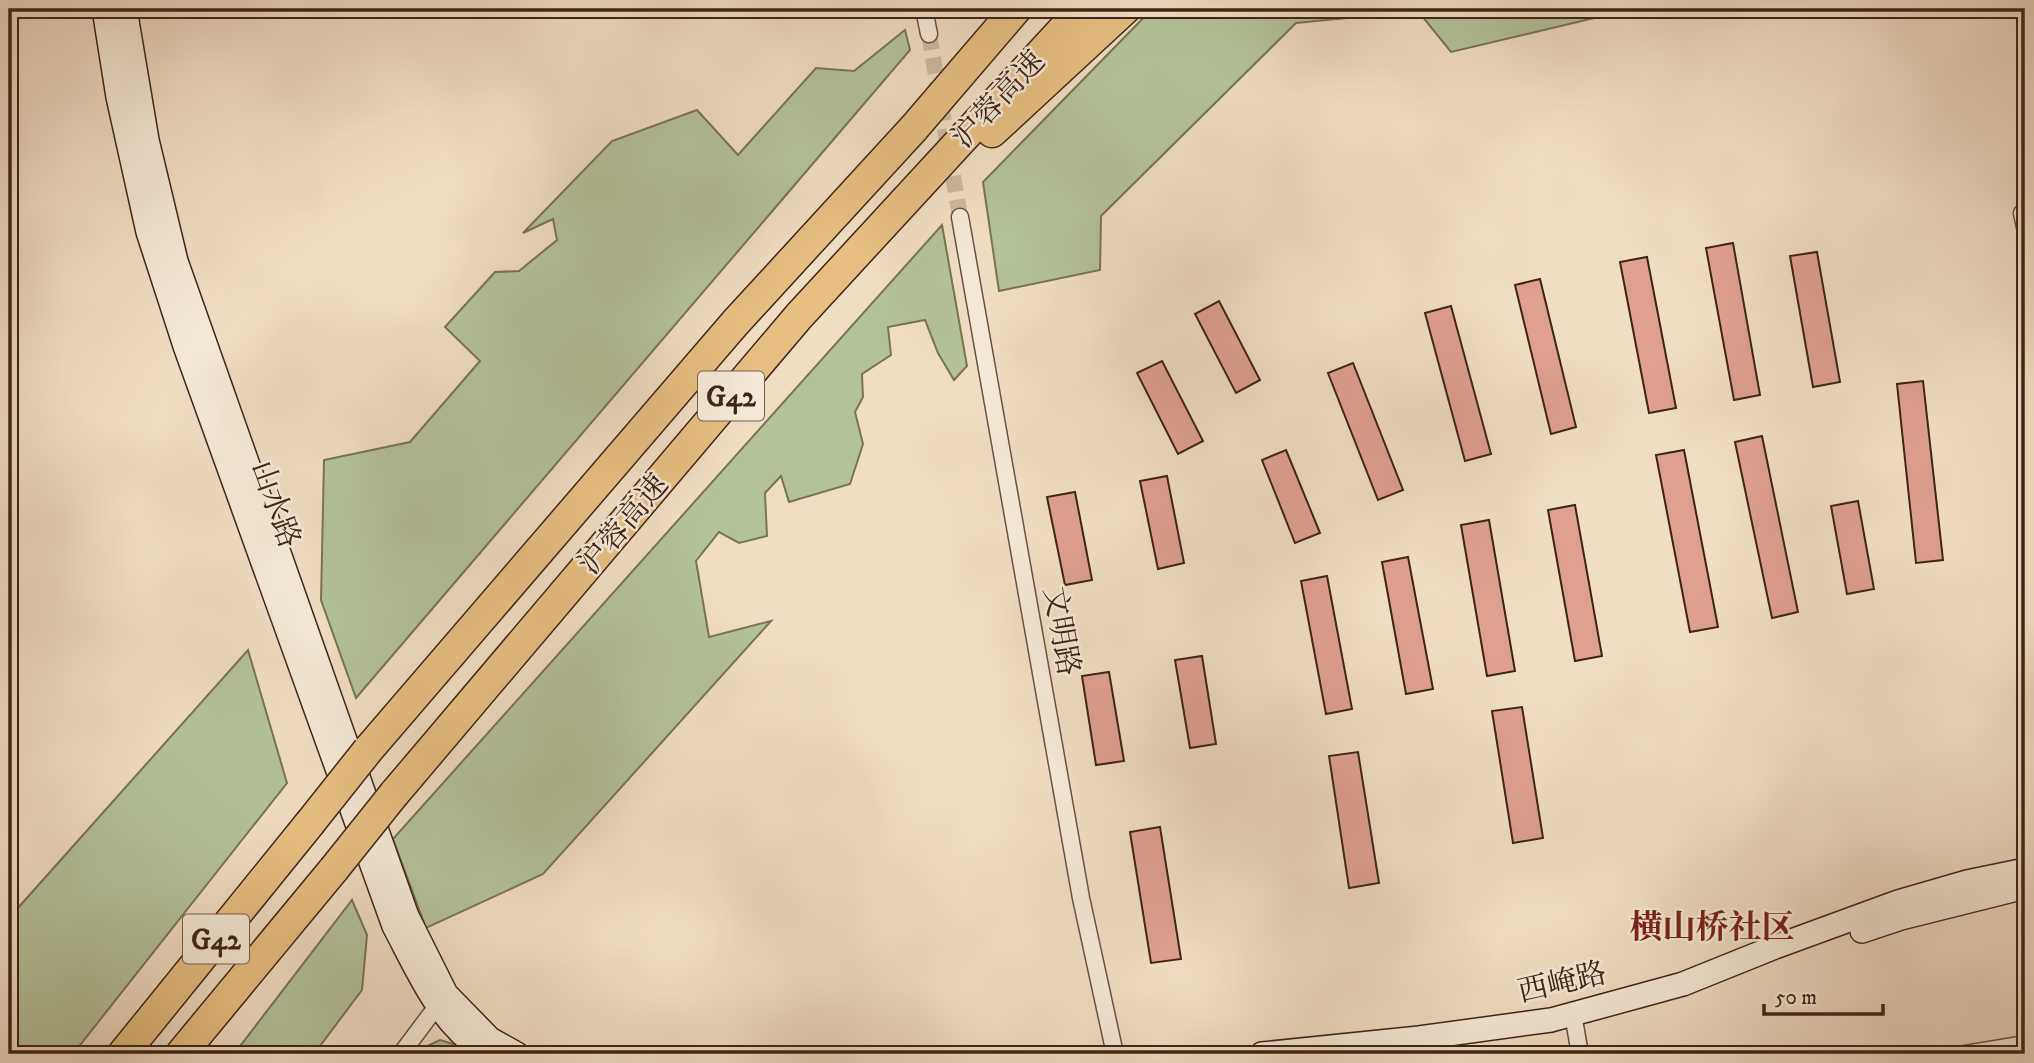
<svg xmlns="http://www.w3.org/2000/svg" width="2034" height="1063" viewBox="0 0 2034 1063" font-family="'IM FELL DW Pica','Noto Serif SC',serif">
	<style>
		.green { fill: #b4c299; stroke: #787359; stroke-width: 2 }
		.building { fill: #e0a090; stroke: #3d2419; stroke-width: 2 }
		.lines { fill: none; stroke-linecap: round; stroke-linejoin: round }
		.street-tunnel { stroke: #ccb9a2; stroke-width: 16; stroke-dasharray: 16 8; stroke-linecap: butt }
		.lane-casing { stroke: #6a5244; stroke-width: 11 }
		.street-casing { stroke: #6a5244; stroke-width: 19 }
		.secondary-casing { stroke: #3d2419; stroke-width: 26 }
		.highway-casing { stroke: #3d2419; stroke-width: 33 }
		.lane { stroke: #f5ead9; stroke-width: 8 }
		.street { stroke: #f5ead9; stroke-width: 16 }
		.secondary { stroke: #f5ead9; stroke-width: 23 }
		.highway { stroke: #e8bf82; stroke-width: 30 }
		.highway-bridge-casing { stroke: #3d2419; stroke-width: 33; stroke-linecap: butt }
		.highway-bridge { stroke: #e8bf82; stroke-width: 30 }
		.labels { text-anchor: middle; stroke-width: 5; stroke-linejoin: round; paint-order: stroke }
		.shield { fill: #f5ead9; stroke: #745f53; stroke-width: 2 }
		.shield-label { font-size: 28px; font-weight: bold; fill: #3d2419 }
		.street-label { font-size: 30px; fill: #3d2419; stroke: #f5ead9 }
		.quarter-label { font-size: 33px; font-weight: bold; fill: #7a1f14; stroke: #f5ead9 }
	</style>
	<rect width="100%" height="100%" fill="#f0dec4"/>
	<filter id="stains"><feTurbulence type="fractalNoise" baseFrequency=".00286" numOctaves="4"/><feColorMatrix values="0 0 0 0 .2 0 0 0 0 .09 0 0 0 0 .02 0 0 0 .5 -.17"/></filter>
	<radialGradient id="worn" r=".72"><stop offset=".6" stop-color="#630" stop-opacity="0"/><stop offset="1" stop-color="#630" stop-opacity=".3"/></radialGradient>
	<!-- green -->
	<g class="green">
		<polygon points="1152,9 1623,9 1611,14 1451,52 1418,11 1296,23 1101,216 1100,270 999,291 983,182"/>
		<polygon points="905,30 910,50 356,698 321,600 324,460 410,442 480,361 445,327 495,272 519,271 557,240 553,219 523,233 612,141 697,110 738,155 816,68 854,71"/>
		<polygon points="942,225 967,366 954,380 938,353 925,320 888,327 891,355 862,374 863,397 855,412 863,444 850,484 789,502 781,476 765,493 767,536 739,543 719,532 696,561 709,637 771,621 543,874 426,928 393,839"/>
		<polygon points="248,650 287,783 73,1054 9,1054 9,918"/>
		<polygon points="352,900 367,935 362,990 314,1054 234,1054"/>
		<polygon points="440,1040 456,1045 468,1054 419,1054 423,1048"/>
	</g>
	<!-- building -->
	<g class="building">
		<polygon points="1733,243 1760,395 1734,400 1706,248"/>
		<polygon points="1817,252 1840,382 1813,387 1790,256"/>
		<polygon points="1647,257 1676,408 1649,413 1620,262"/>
		<polygon points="1540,279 1576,427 1551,434 1515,285"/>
		<polygon points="1219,301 1260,380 1236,393 1195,314"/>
		<polygon points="1451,306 1491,454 1465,461 1425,313"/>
		<polygon points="1162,361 1203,441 1178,454 1137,373"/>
		<polygon points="1353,363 1403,490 1378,500 1328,373"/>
		<polygon points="1923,381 1943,560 1916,563 1897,384"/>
		<polygon points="1762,436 1798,612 1772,618 1735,442"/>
		<polygon points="1286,450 1320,533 1295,543 1262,460"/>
		<polygon points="1684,450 1718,627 1690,632 1656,455"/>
		<polygon points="1167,476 1184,563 1158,569 1140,481"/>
		<polygon points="1075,492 1092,580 1065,585 1047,497"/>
		<polygon points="1858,501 1874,589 1847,594 1831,506"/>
		<polygon points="1575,505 1602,656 1575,661 1548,510"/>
		<polygon points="1489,520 1515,671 1487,676 1461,525"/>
		<polygon points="1408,557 1433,689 1406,694 1382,562"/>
		<polygon points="1327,576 1352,709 1326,714 1301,581"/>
		<polygon points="1202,656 1216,744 1190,748 1175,660"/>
		<polygon points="1109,672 1124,761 1096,765 1082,676"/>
		<polygon points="1522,707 1543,838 1513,843 1492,711"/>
		<polygon points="1358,752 1379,883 1349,888 1329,756"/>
		<polygon points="1160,827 1181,959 1151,963 1130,832"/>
	</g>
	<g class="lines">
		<!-- street-tunnel -->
		<polyline class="street-tunnel" points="929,34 960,217"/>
		<!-- lane casing -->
		<g class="lane-casing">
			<polyline id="lane" points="1941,1054 2025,1040"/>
		</g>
		<!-- street casing -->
		<g class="street-casing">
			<g id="street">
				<polyline points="924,9 929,34"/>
				<polyline points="2022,213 2025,227"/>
				<polyline points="960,217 1081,898 1115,1054"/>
				<polyline points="1573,1014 1580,1054"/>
				<polyline points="401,1054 443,998"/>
			</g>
		</g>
		<!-- secondary casing -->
		<g class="secondary-casing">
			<g id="secondary">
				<path d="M104,9L118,97L148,232L185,346L394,926C420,975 439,1023 487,1054"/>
				<polyline points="125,9 147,140 176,261 407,916 446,994 490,1039 517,1054"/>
				<polyline points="1862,931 1901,918 2025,887"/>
				<polyline points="1262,1054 1419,1038 1551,1020 1683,984 1775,947 1898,902 1967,882 2025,870"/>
			</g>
		</g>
		<!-- highway casing -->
		<g class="highway-casing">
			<g id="highway">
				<polyline points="992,132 1125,9"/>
				<polyline points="368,750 735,323 914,128 1016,9"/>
				<polyline points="394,794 799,316 1082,9"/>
				<polyline points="123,1054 310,823"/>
				<polyline points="181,1054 334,869"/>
			</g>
		</g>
		<!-- lane -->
		<use href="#lane" class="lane"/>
		<!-- street -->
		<use href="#street" class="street"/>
		<!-- secondary -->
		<use href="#secondary" class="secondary"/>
		<!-- highway -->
		<use href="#highway" class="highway"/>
		<!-- highway-bridge casing -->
		<g class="highway-bridge-casing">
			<g id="highway-bridge">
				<polyline points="310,823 368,750"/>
				<polyline points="334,869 394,794"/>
			</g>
		</g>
		<!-- highway-bridge -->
		<use href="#highway-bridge" class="highway-bridge"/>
	</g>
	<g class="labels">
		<!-- shield labels -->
		<g class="shield">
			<rect x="698" y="371.5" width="66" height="49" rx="5"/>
			<rect x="183" y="914.5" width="66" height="49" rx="5"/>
		</g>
		<g class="shield-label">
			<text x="731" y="406">G42</text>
			<text x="216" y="949">G42</text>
		</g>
		<!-- street labels -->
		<g class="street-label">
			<text transform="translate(998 99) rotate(-47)" y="10">沪蓉高速</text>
			<text transform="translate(276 504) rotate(70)" y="10">山水路</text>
			<text transform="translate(623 524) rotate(-50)" y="10">沪蓉高速</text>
			<text transform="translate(1062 631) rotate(80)" y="10">文明路</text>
			<text transform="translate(1562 982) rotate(-13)" y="10">西崦路</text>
		</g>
		<!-- quarter labels -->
		<g class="quarter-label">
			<text x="1712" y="938">横山桥社区</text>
		</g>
	</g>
	<!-- margin -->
	<rect width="2034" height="1063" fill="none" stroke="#f0dec4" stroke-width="35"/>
	<rect x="10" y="10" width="2013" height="1042" fill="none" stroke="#3d2419" stroke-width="3.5"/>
	<rect x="18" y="18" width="1999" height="1028" fill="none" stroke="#3d2419" stroke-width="2"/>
	<!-- scale -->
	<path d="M1764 1004v10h119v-10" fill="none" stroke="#3d2419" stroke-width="3.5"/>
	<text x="1775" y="1004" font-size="21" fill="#3d2419" stroke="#f5ead9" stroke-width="5" paint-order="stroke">50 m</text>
	<rect width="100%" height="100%" filter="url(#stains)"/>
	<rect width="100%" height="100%" fill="url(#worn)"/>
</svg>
